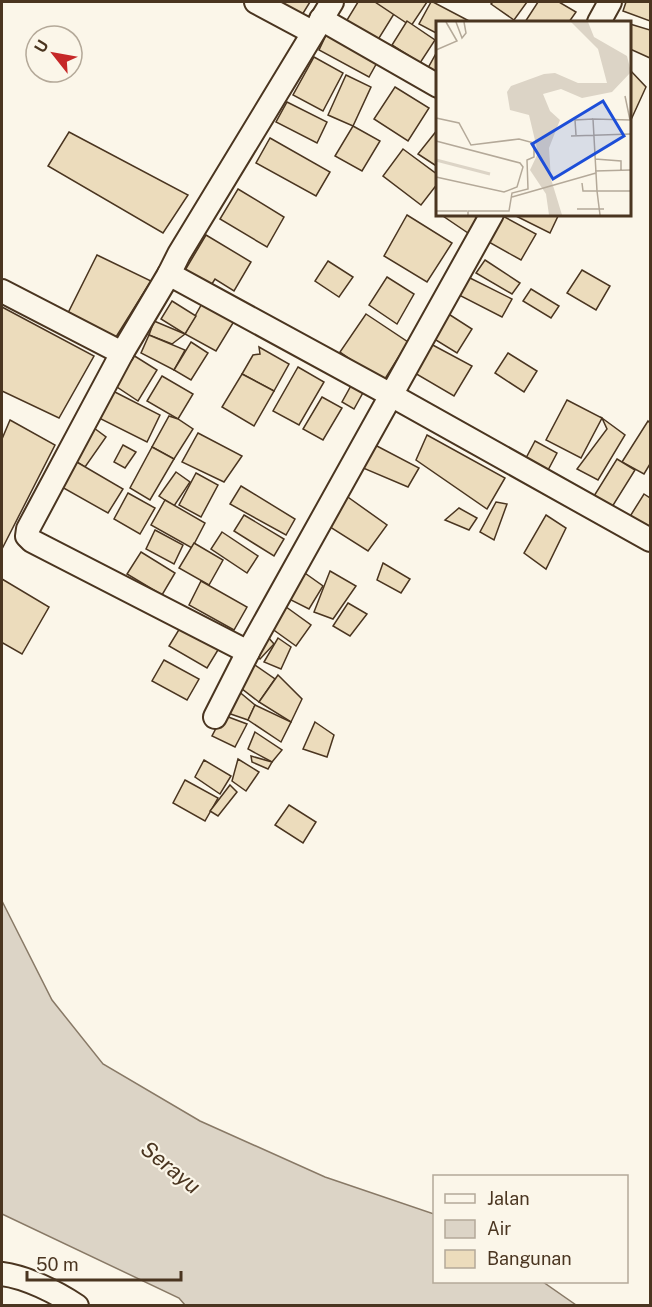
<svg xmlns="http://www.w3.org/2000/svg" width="652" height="1307" viewBox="0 0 652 1307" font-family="'Public Sans',sans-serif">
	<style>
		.water { fill: #dcd4c6; stroke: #887966; stroke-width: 1.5 }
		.building { fill: #ecdcbc; stroke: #4a3520; stroke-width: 1.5 }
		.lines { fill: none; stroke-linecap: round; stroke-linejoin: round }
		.minor-casing { stroke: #4a3520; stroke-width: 26 }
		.minor { stroke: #fbf6e9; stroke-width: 22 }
		.labels { text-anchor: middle; stroke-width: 4.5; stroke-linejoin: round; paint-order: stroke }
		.water-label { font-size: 22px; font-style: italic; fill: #4a3520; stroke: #fbf6e9 }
		.inset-river { fill: none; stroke: #dcd4c6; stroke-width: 3 }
		.inset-road { fill: none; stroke: #b4a999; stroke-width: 1.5 }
		.view { fill: #1d4ed8; fill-opacity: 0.15; stroke: #1d4ed8; stroke-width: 3 }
		.inset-edge { fill: none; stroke: #4a3520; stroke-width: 3 }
	</style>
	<rect width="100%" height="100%" fill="#fbf6e9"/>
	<!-- water -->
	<polygon class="water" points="2,901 52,1000 103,1064 200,1121 325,1177 434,1214 434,1282 543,1282 576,1305 185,1305 179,1298 2,1214"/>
	<!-- building -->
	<g class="building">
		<polygon points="274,2 310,2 302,15"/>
		<polygon points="358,2 382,2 397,9 376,43 347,20"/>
		<polygon points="375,2 427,2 411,26"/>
		<polygon points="431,2 433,2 471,22 438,22 438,34 419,24"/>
		<polygon points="493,2 527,2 514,20 491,4"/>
		<polygon points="538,2 559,2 576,12 569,22 525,22"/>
		<polygon points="626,2 650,2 650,21 623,11"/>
		<polygon points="407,21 435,40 420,63 392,45"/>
		<polygon points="630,24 650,30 650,58 630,49"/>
		<polygon points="328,31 379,59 369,77 319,50"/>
		<polygon points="438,50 438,73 428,68"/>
		<polygon points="314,57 343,73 323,111 293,95"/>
		<polygon points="630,70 646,87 630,122"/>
		<polygon points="346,75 371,87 353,126 328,115"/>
		<polygon points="395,87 429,108 408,141 374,119"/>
		<polygon points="287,102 327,122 317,143 276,122"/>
		<polygon points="353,126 380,141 362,171 335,156"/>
		<polygon points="438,129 438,167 418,154"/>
		<polygon points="69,132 188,195 163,233 48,166"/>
		<polygon points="270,138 330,172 316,196 256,163"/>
		<polygon points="403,149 438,175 438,183 421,205 383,176"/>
		<polygon points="238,189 284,217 267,247 220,219"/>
		<polygon points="440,214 471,214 477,218 468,233"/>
		<polygon points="512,214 559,214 550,233"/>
		<polygon points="407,215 452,243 427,282 384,256"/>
		<polygon points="501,215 536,234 521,260 487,241"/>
		<polygon points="206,235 251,262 234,291 215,279 210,287 184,272"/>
		<polygon points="97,255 151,281 116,337 67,315"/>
		<polygon points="485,260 520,283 512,294 476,273"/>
		<polygon points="328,261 353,277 339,297 315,281"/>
		<polygon points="582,270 610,286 596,310 567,293"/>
		<polygon points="466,276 512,299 502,317 457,294"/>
		<polygon points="387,277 414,294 397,324 369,305"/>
		<polygon points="531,289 559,306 551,318 523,301"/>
		<polygon points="204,300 236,318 216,351 185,334"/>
		<polygon points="172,301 196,316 185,334 161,319"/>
		<polygon points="2,307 94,356 59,418 2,391"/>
		<polygon points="447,313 472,329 457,353 431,337"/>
		<polygon points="366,314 408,342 383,382 340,352"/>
		<polygon points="154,321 185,334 172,344 149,335"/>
		<polygon points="149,335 185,350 174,370 141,353"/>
		<polygon points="191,342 208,353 191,380 174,370"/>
		<polygon points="429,343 472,366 454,396 413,372"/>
		<polygon points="259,347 289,364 274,391 242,374 253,355 260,354"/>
		<polygon points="508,353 537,371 524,392 495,373"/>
		<polygon points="133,355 157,370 138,401 114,385"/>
		<polygon points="298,367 324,382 299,425 273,411"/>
		<polygon points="242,374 274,391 254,426 222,407"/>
		<polygon points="162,376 193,394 178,419 147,401"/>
		<polygon points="353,382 365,389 354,409 342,402"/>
		<polygon points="111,390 160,415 147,442 97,417"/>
		<polygon points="322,397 342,408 323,440 303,429"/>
		<polygon points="567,400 602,418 581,458 546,440"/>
		<polygon points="169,416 178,419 193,429 174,459 152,447"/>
		<polygon points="602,418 625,435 598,480 577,469 607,429"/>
		<polygon points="10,420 55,445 2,549 2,439"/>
		<polygon points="648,421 650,423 650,464 644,474 622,462"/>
		<polygon points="94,428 106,437 85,467 75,461"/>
		<polygon points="198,433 242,456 224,482 182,462"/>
		<polygon points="427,435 505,478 487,509 416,460"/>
		<polygon points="535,441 557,453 547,472 525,460"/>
		<polygon points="123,445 136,452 125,468 114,462"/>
		<polygon points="375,445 419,468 408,487 363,468"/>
		<polygon points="152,447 174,459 150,500 130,488"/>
		<polygon points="617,459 635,470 612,507 594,496"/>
		<polygon points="75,461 123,489 108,513 60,486"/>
		<polygon points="176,472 190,482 174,506 159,496"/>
		<polygon points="196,473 218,485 201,517 179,505"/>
		<polygon points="241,486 295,519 286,535 230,504"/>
		<polygon points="338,490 387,525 368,551 330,527"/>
		<polygon points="128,493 155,508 140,534 114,519"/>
		<polygon points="644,494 650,498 650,531 629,518"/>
		<polygon points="165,500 205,523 192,548 151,525"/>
		<polygon points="496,502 507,504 494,540 480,532"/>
		<polygon points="459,508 477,518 469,530 445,520"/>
		<polygon points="244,515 284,539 274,556 234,531"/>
		<polygon points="546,515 566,528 546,569 524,553"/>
		<polygon points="155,530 183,545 174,564 146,549"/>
		<polygon points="222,532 258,556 247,573 211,549"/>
		<polygon points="194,543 223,560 209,585 179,568"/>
		<polygon points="141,552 175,573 162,595 127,574"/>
		<polygon points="383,563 410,579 401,593 377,580"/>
		<polygon points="302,571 323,586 309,609 289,599"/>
		<polygon points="330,571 356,586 333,619 314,612"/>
		<polygon points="2,579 49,607 22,654 3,643 2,645"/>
		<polygon points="201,581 247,607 234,630 189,605"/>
		<polygon points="348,603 367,614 350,636 333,626"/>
		<polygon points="282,604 311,625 296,646 271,628"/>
		<polygon points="183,623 221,645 207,668 169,646"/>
		<polygon points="261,629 274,644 260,659 253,653"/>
		<polygon points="278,638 291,647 281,669 264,662"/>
		<polygon points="245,658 275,679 259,702 237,685"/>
		<polygon points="164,660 199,679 187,700 152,681"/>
		<polygon points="278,675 302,699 291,722 259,702"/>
		<polygon points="231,685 255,705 248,720 222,711"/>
		<polygon points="255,705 291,722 281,742 248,720"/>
		<polygon points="223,715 247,724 235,747 212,736"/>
		<polygon points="315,722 334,735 327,757 303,749"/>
		<polygon points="255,732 282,750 272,762 248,749"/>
		<polygon points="251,756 272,762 268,769 252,762"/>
		<polygon points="238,759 259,772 246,791 232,781"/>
		<polygon points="204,760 231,776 220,794 195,777"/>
		<polygon points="185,780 218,798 205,821 173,803"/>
		<polygon points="230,785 237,792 218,816 210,811"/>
		<polygon points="289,805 316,822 303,843 275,825"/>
	</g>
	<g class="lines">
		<!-- minor casing -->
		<g class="minor-casing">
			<g id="minor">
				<polyline points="256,2 312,32"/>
				<polyline points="332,2 179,254 169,274 391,395 650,540"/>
				<polyline points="321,19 438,86"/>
				<polyline points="599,22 610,2"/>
				<polyline points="169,274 122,353 28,529 27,536 32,541 248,652"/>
				<polyline points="2,291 122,353"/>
				<polyline points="215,717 248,652 492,214"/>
				<path d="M2,1274C26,1277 56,1292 77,1306"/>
			</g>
		</g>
		<!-- minor -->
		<use href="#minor" class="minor"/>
	</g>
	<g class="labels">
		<!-- water labels -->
		<g class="water-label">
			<text transform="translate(171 1167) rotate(39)" y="8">Serayu</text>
		</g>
	</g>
	<!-- overview -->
	<g transform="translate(436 21)">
		<rect width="195" height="195" fill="#fbf6e9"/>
		<path d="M135,1H152L158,16L191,35L195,51L176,71L146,77L125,68L107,73L114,90L124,99L113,127L115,158L126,194H113L110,173L94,149L102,132L93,94L74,89L71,71L75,65L108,53L119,52L142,62H171L162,28Z" fill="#dcd4c6"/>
		<path class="inset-river" d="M0,139L54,153"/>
		<path class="inset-road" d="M20,1L26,17L30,12L28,1M0,29L21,20L10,1M189,75L194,99M0,97L23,102L35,124L83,118L98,122V136L91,139L92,168L76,172L73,190H32V194M140,114L139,99L157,98M135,115L195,113M0,120L84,142L87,146L81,166L68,171L0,156M159,138L185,140V150M159,150L195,149M160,152L157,98L195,99M146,162L147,170H161L164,194M76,176L160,152L161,170H195M141,188H168M0,190H31"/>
		<path class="view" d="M167,80L188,115L117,158L96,123Z"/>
		<rect width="195" height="195" class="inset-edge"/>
	</g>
	<!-- border -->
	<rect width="652" height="1307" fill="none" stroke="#4a3520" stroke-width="6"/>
	<!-- legend -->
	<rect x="433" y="1175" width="195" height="108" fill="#fbf6e9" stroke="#b4a999" stroke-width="1.5"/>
	<rect x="445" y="1194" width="30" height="9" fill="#fbf6e9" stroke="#b4a999" stroke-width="1.5"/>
	<text x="487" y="1205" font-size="18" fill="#4a3520">Jalan</text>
	<rect x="445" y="1220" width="30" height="18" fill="#dcd4c6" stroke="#b4a999" stroke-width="1.5"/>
	<text x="487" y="1235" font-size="18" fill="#4a3520">Air</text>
	<rect x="445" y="1250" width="30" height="18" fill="#ecdcbc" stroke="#b4a999" stroke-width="1.5"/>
	<text x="487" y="1265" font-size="18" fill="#4a3520">Bangunan</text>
	<!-- north arrow -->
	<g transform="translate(54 54) rotate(301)"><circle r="28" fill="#fbf6e9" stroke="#b4a999" stroke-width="1.5"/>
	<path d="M0-4.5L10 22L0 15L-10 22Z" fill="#c62828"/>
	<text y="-9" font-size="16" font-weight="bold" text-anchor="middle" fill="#4a3520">U</text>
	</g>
	<!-- scale -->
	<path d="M27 1271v9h154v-9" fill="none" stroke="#4a3520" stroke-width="3"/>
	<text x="36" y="1271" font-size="18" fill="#4a3520" stroke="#fbf6e9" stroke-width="4.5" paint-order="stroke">50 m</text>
</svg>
